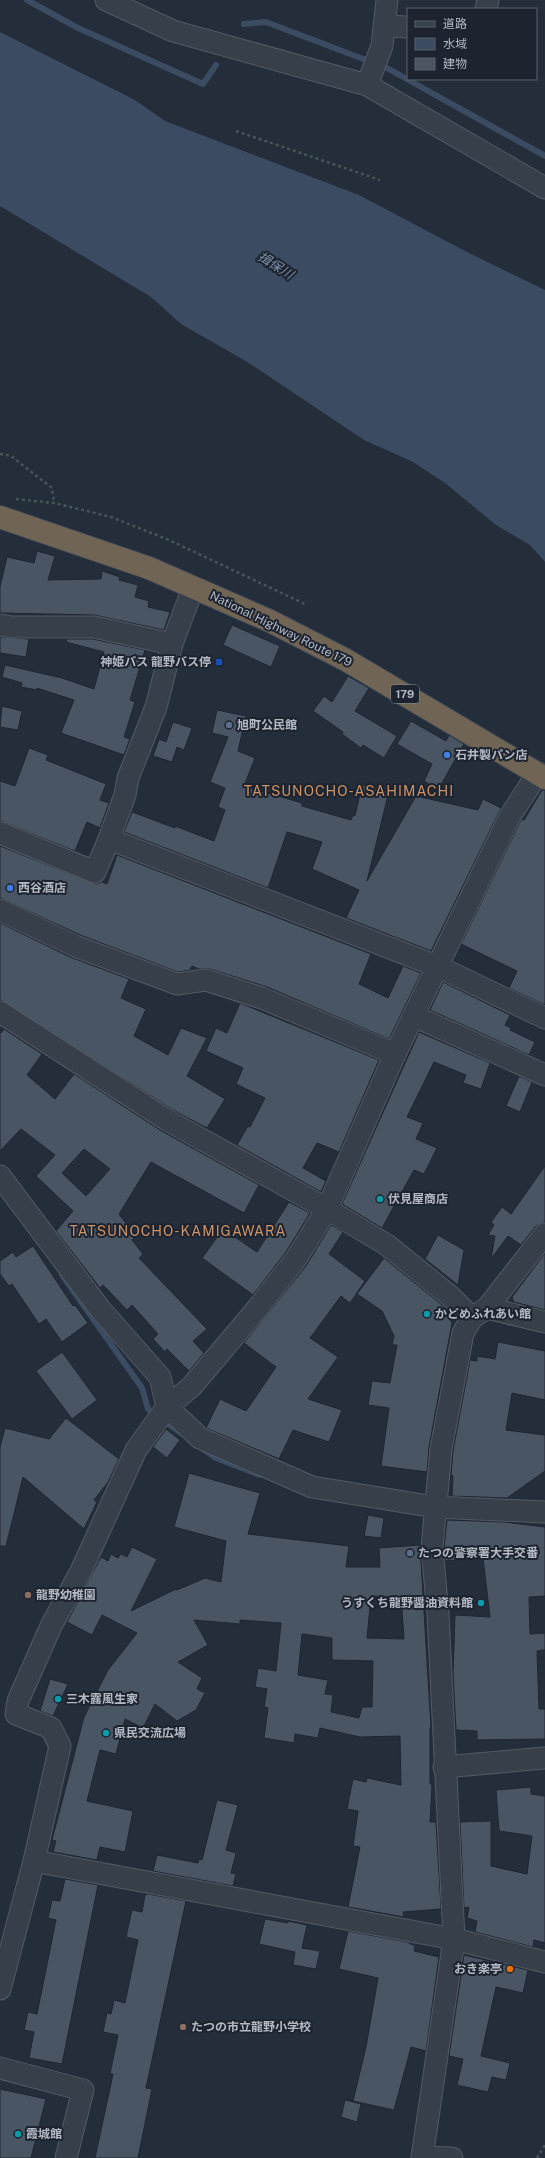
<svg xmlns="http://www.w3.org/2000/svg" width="545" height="2158" viewBox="0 0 545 2158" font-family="'Public Sans','Noto Sans JP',sans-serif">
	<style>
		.water { fill: #3a4b62 }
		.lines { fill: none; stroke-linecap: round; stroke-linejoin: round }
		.stream { stroke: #3a4b62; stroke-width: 6 }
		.building { fill: #4a5563; stroke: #1f2631; fill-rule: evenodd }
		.minor-casing { stroke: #535a65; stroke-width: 23 }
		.highway-casing { stroke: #434a55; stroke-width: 24 }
		.path { stroke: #435658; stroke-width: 2.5; stroke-dasharray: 3 3; stroke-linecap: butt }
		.minor { stroke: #373f4a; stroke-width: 21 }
		.highway { stroke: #706555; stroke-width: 22 }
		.transit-dot { fill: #1a4fb4; stroke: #1d242f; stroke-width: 1.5 }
		.service-dot { fill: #5c6f8a; stroke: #1d242f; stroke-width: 1.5 }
		.shop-dot { fill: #3f7fe0; stroke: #1d242f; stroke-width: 1.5 }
		.culture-dot { fill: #0f9aa8; stroke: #1d242f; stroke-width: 1.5 }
		.education-dot { fill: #8d6e63; stroke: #1d242f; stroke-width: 1.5 }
		.food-dot { fill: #e8710a; stroke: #1d242f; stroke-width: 1.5 }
		.labels { text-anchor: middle; stroke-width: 4; stroke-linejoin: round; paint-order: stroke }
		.shield { fill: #1d242f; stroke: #868d99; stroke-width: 1 }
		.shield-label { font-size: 11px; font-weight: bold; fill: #b3bac6 }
		.street-label { font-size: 12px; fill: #b3bac6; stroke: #1d242f }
		.poi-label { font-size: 12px; font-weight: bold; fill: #b3bac6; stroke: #1d242f; text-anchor: start }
		.water-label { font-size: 13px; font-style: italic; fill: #7c91ac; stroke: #1d242f }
		.quarter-label { font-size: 14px; letter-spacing: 1px; fill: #cd9266; stroke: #1d242f }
	</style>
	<rect width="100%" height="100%" fill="#242d3a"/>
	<!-- water -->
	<polygon class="water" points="0,32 135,100 165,121 359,195 467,252 545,290 545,562 530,545 496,525 445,483 413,462 364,440 249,363 181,324 151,297 0,206"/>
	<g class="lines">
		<!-- stream -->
		<g class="stream">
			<polyline points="27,0 78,28 203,84 216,65"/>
			<polyline points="244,24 266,22 387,68 545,156"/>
			<polyline points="62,1275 142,1388 148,1409 181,1433"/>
			<polyline points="203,1449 216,1458 260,1475"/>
		</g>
	</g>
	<!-- building -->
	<g class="building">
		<polygon points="37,551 55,556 48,580 101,579 102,571 120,577 119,580 138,585 135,597 149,601 148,607 170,612 164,630 94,615 0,613 0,587 7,557 34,563"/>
		<polygon points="232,625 280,646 271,667 223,645"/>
		<polygon points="0,637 29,639 26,657 0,653"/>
		<polygon points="67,639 93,639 145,650 130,700 135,702 124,737 130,739 124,755 61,733 74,700 37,688 37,690 21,687 22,683 2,677 5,665 62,678 94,689 104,652 66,642"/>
		<polygon points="348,676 369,688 355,711 397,736 384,758 363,745 361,748 342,734 343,732 313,711 324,696 332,702"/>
		<polygon points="2,706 22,711 18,730 0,727"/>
		<polygon points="217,710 246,716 238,751 255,758 244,786 302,803 302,806 351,820 353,815 355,816 362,785 389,791 367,881 416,796 478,810 483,799 501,808 431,951 346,918 359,890 312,869 322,842 287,832 268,888 124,832 132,812 175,828 175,826 214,841 225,810 218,807 225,788 210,782 228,737 212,733"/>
		<polygon points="411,721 446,741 449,735 464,744 438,790 424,781 432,764 397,744"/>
		<polygon points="173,722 192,728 184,750 177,747 172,762 153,756 159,739 166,742"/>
		<polygon points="29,748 48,755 46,760 106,784 100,800 109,803 100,828 87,822 75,851 0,821 0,781 15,786"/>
		<polygon points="542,790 545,790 545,1005 509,988 517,971 461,944 520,822 522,819 524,820"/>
		<polygon points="0,846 96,884 102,882 107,884 117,855 371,954 359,984 388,998 403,966 421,973 389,1039 267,987 210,969 199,969 192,966 190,970 178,972 80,935 0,898"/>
		<polygon points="0,923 70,957 129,979 121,998 146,1009 134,1036 168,1055 181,1028 207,1038 187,1076 225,1099 207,1128 173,1110 0,1000"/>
		<polygon points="443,982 510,1015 505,1025 511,1028 510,1030 535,1042 529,1055 430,1010"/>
		<polygon points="240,1003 379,1060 339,1152 317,1143 303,1168 326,1181 321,1192 237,1145 248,1126 250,1127 265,1098 236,1084 243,1068 206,1051 216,1028 227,1033"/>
		<path d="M4,1029L42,1054L27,1075L55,1099L74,1074L160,1130L259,1185L244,1213L151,1162L119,1214L136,1237L132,1240L143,1254L139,1258L207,1329L193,1341L204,1353L189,1371L167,1349L165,1352L153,1339L158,1334L132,1305L127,1310L103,1285L100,1288L56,1231L73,1211L36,1176L55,1155L21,1129L0,1151V1034ZM84,1149L110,1169L86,1196L62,1173Z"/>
		<polygon points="419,1032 490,1063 481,1089 463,1083 466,1075 434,1062 407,1117 423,1123 416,1139 437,1148 424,1174 414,1170 382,1228 342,1204"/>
		<polygon points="519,1076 532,1082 520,1112 506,1106"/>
		<polygon points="545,1166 545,1222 536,1226 521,1245 508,1236 491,1259 495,1236 488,1235 494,1225 491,1222 502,1207 511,1214"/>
		<polygon points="289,1202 310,1213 286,1252 253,1295 202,1258 223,1229 257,1252"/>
		<polygon points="331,1225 343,1232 329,1254 365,1281 350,1303 341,1296 310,1338 338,1357 308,1399 342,1410 329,1442 293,1430 279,1459 206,1428 220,1399 246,1411 276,1367 244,1343 306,1266"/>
		<polygon points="438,1235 464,1250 458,1285 425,1259"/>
		<polygon points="33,1246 73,1306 75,1305 88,1323 62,1342 46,1319 39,1324 12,1284 9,1286 0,1274 0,1261 13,1252 16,1257"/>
		<polygon points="545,1253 545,1310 514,1302 512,1297"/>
		<polygon points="384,1258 442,1305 452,1323 429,1447 427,1472 381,1466 389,1408 368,1405 372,1381 390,1383 397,1345 392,1345 394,1336 382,1311 357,1294"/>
		<polygon points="498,1342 545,1351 545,1400 512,1393 506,1430 545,1435 545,1471 507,1498 452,1496 453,1476 451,1475 453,1451 470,1360 477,1361 477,1356 495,1359"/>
		<polygon points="62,1352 97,1400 72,1419 36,1371"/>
		<polygon points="66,1418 119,1459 108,1482 94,1500 97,1502 84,1529 23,1477 6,1546 0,1546 0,1447 5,1428 49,1439"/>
		<polygon points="166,1429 180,1440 167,1458 153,1447"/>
		<path d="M189,1473L260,1493L248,1534L349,1546L346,1567H380L379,1548L420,1545L431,1728H430V1784H432L430,1822H436L441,1909L403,1912L404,1917L348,1907L360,1847L353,1846L358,1811L347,1809L353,1779L366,1782L367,1778L401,1785L400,1736L360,1737L320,1728L318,1738L295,1734L294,1743L264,1738L268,1708L264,1707L267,1689L255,1687L258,1668L276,1671L281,1623L240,1620V1624L194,1620L208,1645L178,1662L202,1678L197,1689L205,1693L196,1710L177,1721L155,1704L143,1728L125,1719L116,1754L100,1750L87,1801L133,1811L125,1852L100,1847L97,1860L53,1852L56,1841L52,1840L84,1717L108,1670L137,1633L102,1615L92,1635L67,1622L101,1557L108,1561L111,1554L118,1558L121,1554L127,1557L132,1547L157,1559L131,1611L176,1589L177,1590L205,1578L221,1582L226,1541L174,1527ZM371,1596L401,1597L404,1639L367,1638ZM302,1634L332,1638V1660L373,1661L372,1707H362L359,1718L331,1712L333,1695L325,1694L328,1680L298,1675Z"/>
		<polygon points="368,1515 384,1518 381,1538 364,1536"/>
		<polygon points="447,1520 504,1522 545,1527 545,1596 529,1597 530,1634 545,1633 545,1650 537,1651 539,1709 545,1709 545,1739 477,1740 477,1731 456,1730 453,1674 455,1615 490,1617 483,1558 445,1561 444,1548"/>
		<polygon points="50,1679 68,1684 53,1716 40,1711"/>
		<polygon points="531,1787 531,1794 545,1796 545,1943 534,1940 533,1947 475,1932 477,1921 467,1918 469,1907 464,1908 460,1822 491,1821 491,1866 527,1874 532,1836 499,1831 496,1790"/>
		<polygon points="217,1800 238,1805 226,1850 236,1853 231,1873 236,1874 233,1886 153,1871 157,1855 198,1863 199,1859 202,1860"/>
		<polygon points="65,1879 98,1885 62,2064 29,2058 34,2032 24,2030 28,2012 37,2014 56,1920 48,1918 52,1900 60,1901"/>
		<polygon points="148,1894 186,1901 146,2088 152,2089 138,2158 95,2158 113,2074 110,2074 118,2035 103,2032 107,2013 111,2014 114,2000 125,2003 138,1940 126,1937 132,1910 142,1912 145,1895"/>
		<polygon points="265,1919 288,1923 288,1921 307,1925 302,1948 320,1951 316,1969 293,1965 295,1952 259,1944"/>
		<polygon points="348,1931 407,1942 415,1946 414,1951 439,1957 426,2051 411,2047 394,2110 353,2101 366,2047 378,1978 339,1969"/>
		<polygon points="464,1955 528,1970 523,1993 496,1987 481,2056 510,2063 506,2080 492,2077 488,2092 457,2085 463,2059 449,2056"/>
		<polygon points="0,2089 46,2099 31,2158 0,2158"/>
		<polygon points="345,2100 361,2104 357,2122 341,2117"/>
	</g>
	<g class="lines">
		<!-- minor casing -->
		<g class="minor-casing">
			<g id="minor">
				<polyline points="106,0 173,31 367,85 545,188"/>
				<polyline points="486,9 488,0"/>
				<polyline points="385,26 408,27"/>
				<polyline points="367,85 382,46 387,0"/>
				<polyline points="0,625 12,627 94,627 172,644"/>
				<polyline points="0,833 95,872 109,839 439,967 545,1018"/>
				<polyline points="109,839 125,795 128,778 156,707 172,644 193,588"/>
				<polyline points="0,910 75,946 177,984 206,980 262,998 395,1054"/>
				<polyline points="0,1012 167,1120 327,1209 387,1245 450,1296 472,1318"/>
				<polyline points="414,1016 545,1075"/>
				<polyline points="0,1176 100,1309 160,1377 167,1407 200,1438 312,1487 435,1507 545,1512"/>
				<polyline points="487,1308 545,1322"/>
				<polyline points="444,1767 545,1758"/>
				<polyline points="34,1861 454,1939 545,1962"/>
				<polyline points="0,1989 34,1861 60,1746 51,1728 16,1714 18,1701 51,1626 81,1571 136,1450 167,1407 192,1386 257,1309 296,1259 327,1209 395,1054 510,816 538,773"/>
				<polyline points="0,2068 83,2090 66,2158"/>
				<polyline points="422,2157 452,2158"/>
				<polyline points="422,2158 454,1939 438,1614 432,1548 441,1449 463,1333 472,1318 487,1308 545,1234"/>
			</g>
		</g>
		<!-- highway casing -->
		<g class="highway-casing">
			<polyline id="highway" points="0,517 149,568 270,621 346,660 545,778"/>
		</g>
		<!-- path -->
		<g class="path">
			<polyline points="236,131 380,180"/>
			<polyline points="0,454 11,456 52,488 54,503"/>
			<polyline points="16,499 54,503 111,517 169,540 307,605"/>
			<polyline points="537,2158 545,2145"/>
		</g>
		<!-- minor -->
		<use href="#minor" class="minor"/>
		<!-- highway -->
		<use href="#highway" class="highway"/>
	</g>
	<!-- markers -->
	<rect class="transit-dot" x="215" y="658" width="8" height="8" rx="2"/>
	<g class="service-dot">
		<circle cx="229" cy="725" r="4"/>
		<circle cx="410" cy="1553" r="4"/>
	</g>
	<g class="shop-dot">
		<circle cx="447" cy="755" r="4"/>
		<circle cx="10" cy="888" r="4"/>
	</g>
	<g class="culture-dot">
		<circle cx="380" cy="1199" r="4"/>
		<circle cx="427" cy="1314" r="4"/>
		<circle cx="481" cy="1603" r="4"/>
		<circle cx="58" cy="1699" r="4"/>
		<circle cx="106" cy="1733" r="4"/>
		<circle cx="18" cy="2134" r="4"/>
	</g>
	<g class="education-dot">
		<circle cx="28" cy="1595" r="4"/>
		<circle cx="183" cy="2027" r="4"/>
	</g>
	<circle class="food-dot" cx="510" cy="1969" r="4"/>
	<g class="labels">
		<!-- shield labels -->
		<rect class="shield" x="391" y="685" width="28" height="18" rx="3"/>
		<g class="shield-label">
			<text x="405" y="698">179</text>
		</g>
		<!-- street labels -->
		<g class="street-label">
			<text transform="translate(281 629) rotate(26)" y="4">National Highway Route 179</text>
		</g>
		<!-- poi labels -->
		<g class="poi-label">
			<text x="211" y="666" text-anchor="end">神姫バス 龍野バス停</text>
			<text x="237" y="729">旭町公民館</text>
			<text x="455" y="759">石井製パン店</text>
			<text x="18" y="892">西谷酒店</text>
			<text x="388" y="1203">伏見屋商店</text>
			<text x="435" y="1318">かどめふれあい館</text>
			<text x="418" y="1557">たつの警察署大手交番</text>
			<text x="36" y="1599">龍野幼稚園</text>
			<text x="473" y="1607" text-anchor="end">うすくち龍野醤油資料館</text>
			<text x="66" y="1703">三木露風生家</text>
			<text x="114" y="1737">県民交流広場</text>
			<text x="502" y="1973" text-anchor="end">おき楽亭</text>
			<text x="191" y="2031">たつの市立龍野小学校</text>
			<text x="26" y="2138">霞城館</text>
		</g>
		<!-- water labels -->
		<g class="water-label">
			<text transform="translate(276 265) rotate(32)" y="5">揖保川</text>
		</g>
		<!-- quarter labels -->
		<g class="quarter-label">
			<text x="349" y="796">TATSUNOCHO-ASAHIMACHI</text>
			<text x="178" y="1236">TATSUNOCHO-KAMIGAWARA</text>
		</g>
	</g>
	<!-- legend -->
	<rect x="407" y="8" width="130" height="72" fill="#1d242f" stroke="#59606b"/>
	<rect x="415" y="21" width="20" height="6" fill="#373f4a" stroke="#59606b"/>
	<text x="443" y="28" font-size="12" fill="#b3bac6">道路</text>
	<rect x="415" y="38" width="20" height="12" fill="#3a4b62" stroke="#59606b"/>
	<text x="443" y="48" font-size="12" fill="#b3bac6">水域</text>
	<rect x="415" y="58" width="20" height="12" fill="#4a5563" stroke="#59606b"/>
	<text x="443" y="68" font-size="12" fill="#b3bac6">建物</text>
</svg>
